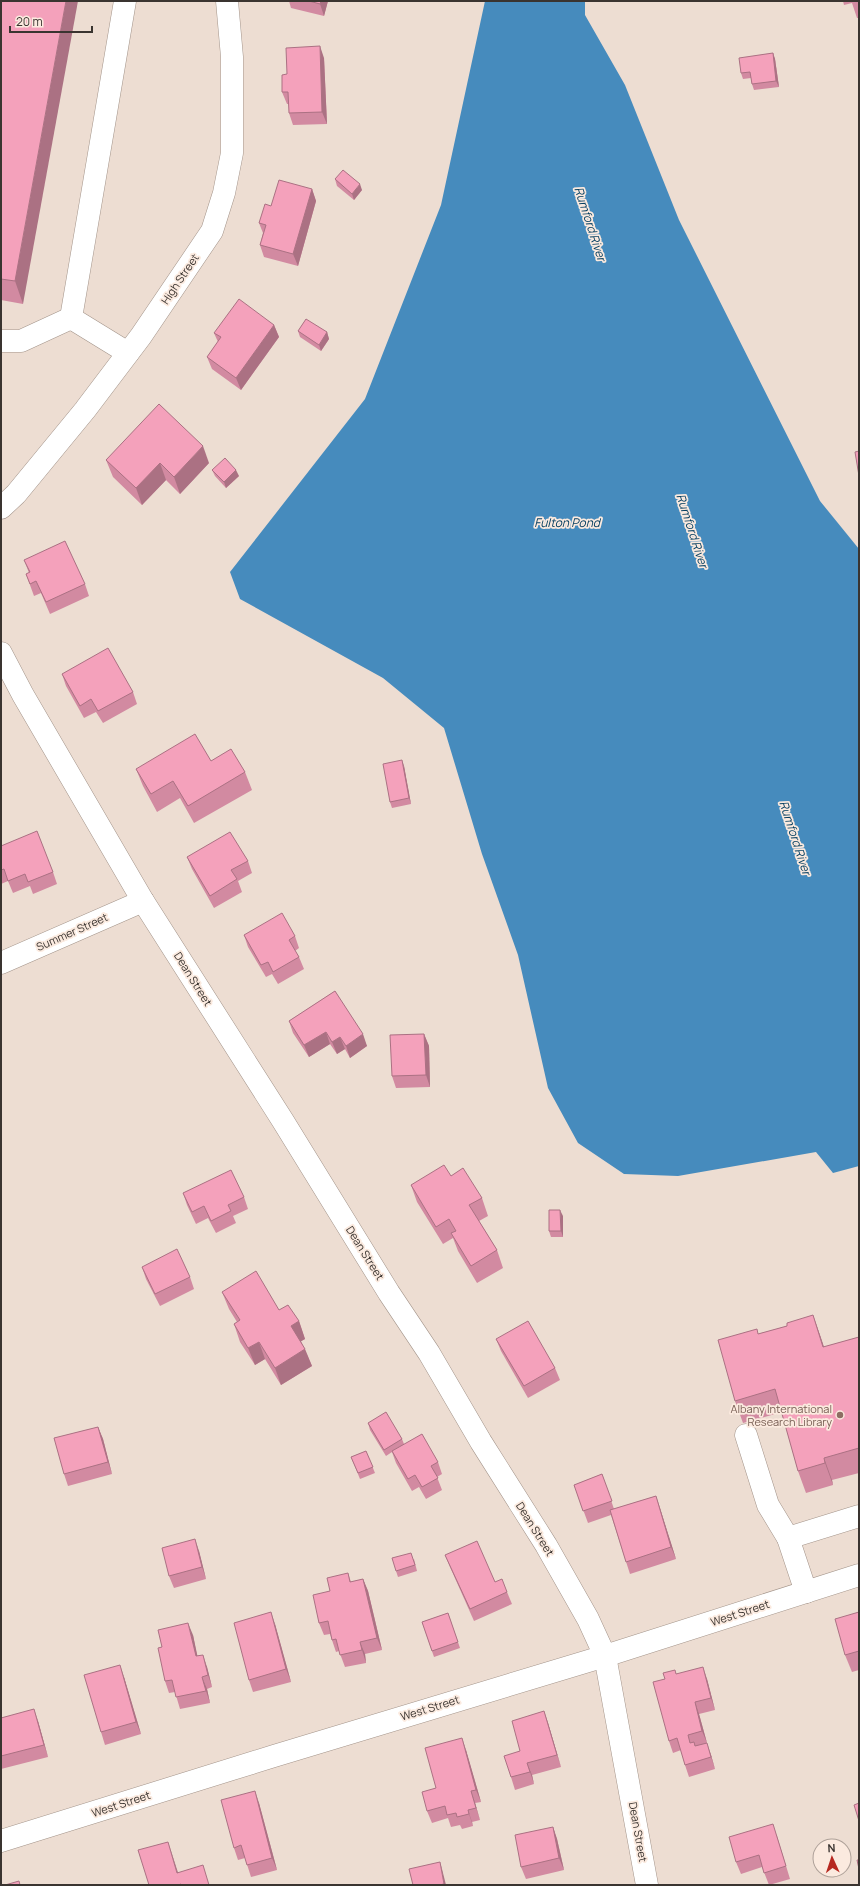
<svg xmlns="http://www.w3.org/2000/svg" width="860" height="1886" viewBox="0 0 860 1886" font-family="Manrope,sans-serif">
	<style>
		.water { fill: #468bbd }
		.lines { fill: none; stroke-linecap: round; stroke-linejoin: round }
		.minor-casing { stroke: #a3948a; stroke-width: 23 }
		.major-casing { stroke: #a3948a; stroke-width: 23 }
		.minor { stroke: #fff; stroke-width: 22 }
		.major { stroke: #fff; stroke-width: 22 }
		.wall { fill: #d28aa1 }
		.shaded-wall { fill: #ab7183 }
		.building { fill: #f4a1bb; stroke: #ab7183 }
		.education-dot { fill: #8d6e63; stroke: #fbeadf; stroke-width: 1.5 }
		.labels { text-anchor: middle; stroke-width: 3.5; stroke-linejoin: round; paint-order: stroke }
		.street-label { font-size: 11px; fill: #3a3430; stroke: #fbeadf }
		.education-label { font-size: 11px; fill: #785e54; stroke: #fbeadf; text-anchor: end }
		.water-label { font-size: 12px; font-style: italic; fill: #063f61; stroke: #fbeadf }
	</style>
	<rect width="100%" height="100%" fill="#edddd2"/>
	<!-- water -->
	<polygon class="water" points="485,1 585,1 585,15 625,85 679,220 820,501 859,549 859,1166 833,1173 816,1152 678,1176 624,1174 578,1143 548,1088 518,955 482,854 444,728 383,678 240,599 230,572 365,399 441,205"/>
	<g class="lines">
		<!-- minor casing -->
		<g class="minor-casing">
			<g id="minor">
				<polyline points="125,1 71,318 128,353"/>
				<polyline points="1,341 21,341 71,318"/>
				<polyline points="1,508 16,494 85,410 141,336 212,231 224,193 232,153 232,57 227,1"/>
				<polyline points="1,653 23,695 143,901 283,1121 389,1293 429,1353 481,1442 546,1545 588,1619 605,1656 647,1885"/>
				<polyline points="1,963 143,901"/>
				<polyline points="746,1435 768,1505 788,1538"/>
				<polyline points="806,1592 788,1538 859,1516"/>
			</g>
		</g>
		<!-- major casing -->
		<g class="major-casing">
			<polyline id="major" points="1,1841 274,1756 605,1656 859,1575"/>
		</g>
		<!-- minor -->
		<use href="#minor" class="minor"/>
		<!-- major -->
		<use href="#major" class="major"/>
	</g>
	<!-- wall -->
	<g class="wall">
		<polygon points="1,1 23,304 1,300"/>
		<polygon points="289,1 328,1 324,16 291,8"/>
		<polygon points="843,1 859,1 859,18 857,18 852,3 844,5"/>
		<polygon points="773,53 775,59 779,87 754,90 752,84 751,78 743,79 741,73"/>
		<polygon points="324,58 327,124 293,125 289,113 289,104 287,104 282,92 287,74"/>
		<polygon points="335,179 362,190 354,200 337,186"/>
		<polygon points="312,189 316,201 298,266 264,257 260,245 263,233 259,223 271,206"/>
		<polygon points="274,325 279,337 241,390 212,369 207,357 218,342 214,333"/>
		<polygon points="298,331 327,332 329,339 321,351 300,337"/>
		<polygon points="106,460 209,463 180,494 166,480 142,505 113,477"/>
		<polygon points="212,470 239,476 226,488 215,476"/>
		<polygon points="24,560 85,584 89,596 50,614 41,593 34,596 26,574 29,573"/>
		<polygon points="62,674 133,692 137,704 103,723 96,712 84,718 66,686"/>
		<polygon points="211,761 245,772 252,790 194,823 180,798 157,812 143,786 136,769"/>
		<polygon points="404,766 411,804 392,808 390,802"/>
		<polygon points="1,846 53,872 57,884 33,894 30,886 13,893 8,881 1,884"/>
		<polygon points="187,857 248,861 252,873 238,881 242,892 214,908 192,869"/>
		<polygon points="244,935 295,936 299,948 295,951 299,957 304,969 278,984 272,974 266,977 248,947"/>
		<polygon points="335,991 367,1046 350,1058 345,1049 337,1054 330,1044 309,1057 293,1033 289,1021"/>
		<polygon points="424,1034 429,1046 430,1087 396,1088 392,1076"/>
		<polygon points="451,1176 482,1198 488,1216 479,1221 497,1250 503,1268 477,1283 458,1251 453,1238 443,1244 417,1202 411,1185"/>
		<polygon points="183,1193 244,1197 248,1209 233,1216 236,1223 216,1233 208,1218 196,1224 187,1205"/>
		<polygon points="563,1216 563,1237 551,1237 549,1231"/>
		<polygon points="142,1267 190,1277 194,1289 160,1306 146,1279"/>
		<polygon points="222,1292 279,1310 299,1321 305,1339 301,1341 312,1366 281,1385 265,1359 255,1365 240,1342 234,1324 237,1322 229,1309"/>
		<polygon points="813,1315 824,1347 859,1337 859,1473 832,1480 833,1485 806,1493 798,1471 782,1412 743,1423 735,1401 758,1334 787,1326"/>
		<polygon points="496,1339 555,1368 560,1380 528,1398 501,1351"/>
		<polygon points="368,1423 402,1439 404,1444 438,1462 442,1474 437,1477 442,1490 426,1499 419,1487 412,1491 396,1463 392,1452 386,1456 370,1430"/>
		<polygon points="98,1427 103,1439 112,1474 68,1486 64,1474"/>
		<polygon points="366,1451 375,1473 360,1479 351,1457"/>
		<polygon points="602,1474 614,1509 656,1496 676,1559 630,1574 611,1515 588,1523 574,1485"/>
		<polygon points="199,1551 206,1579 174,1588 169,1576"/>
		<polygon points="445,1555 495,1582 507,1592 512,1604 474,1621 450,1567"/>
		<polygon points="414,1559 417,1571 398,1577 396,1571"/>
		<polygon points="348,1573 351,1582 363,1579 368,1591 382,1650 365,1654 366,1663 345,1667 339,1651 336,1652 330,1634 324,1635 319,1623 330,1591"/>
		<polygon points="859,1612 859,1670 852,1672 845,1655"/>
		<polygon points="448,1613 460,1648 434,1657 422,1622"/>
		<polygon points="275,1624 291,1682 253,1692 249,1680"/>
		<polygon points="193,1635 197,1656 207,1667 212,1687 207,1689 210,1703 180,1709 175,1692 169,1693 165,1681 162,1647"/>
		<polygon points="676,1674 707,1679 715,1710 699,1714 707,1743 706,1743 711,1755 715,1769 689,1777 685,1765 681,1750 673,1753 669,1741 665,1679"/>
		<polygon points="124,1677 141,1734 105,1745 101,1732"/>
		<polygon points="544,1711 548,1723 561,1767 532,1775 534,1784 515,1790 511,1777 520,1751"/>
		<polygon points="1,1718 38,1721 48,1757 1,1769"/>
		<polygon points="466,1750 481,1802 475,1803 480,1820 472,1822 473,1826 462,1829 460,1825 451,1827 448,1818 432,1823 427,1811 436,1788"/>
		<polygon points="259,1803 277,1870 251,1877 245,1858 238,1860 234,1848"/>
		<polygon points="553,1827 557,1839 564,1870 526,1879 521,1867"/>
		<polygon points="777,1836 790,1879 769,1885 762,1867 741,1874 736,1862"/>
	</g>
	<!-- shaded-wall -->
	<g class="shaded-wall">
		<polygon points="66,1 78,1 23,304 15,281"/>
		<polygon points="321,1 328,1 324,16 320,4"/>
		<polygon points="320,46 324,58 327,124 322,112"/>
		<polygon points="773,53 775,59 779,87 776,81"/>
		<polygon points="360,184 362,190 354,200 352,194"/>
		<polygon points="312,189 316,201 298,266 293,254"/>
		<polygon points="274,325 279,337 241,390 236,378"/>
		<polygon points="327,332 329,339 321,351 319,345"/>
		<polygon points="203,446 209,463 180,494 174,477"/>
		<polygon points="160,463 166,480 142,505 136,488"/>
		<polygon points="236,470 239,476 226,488 224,482"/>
		<polygon points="402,760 404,766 411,804 409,798"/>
		<polygon points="326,1032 330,1044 309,1057 304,1045"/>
		<polygon points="363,1034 367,1046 350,1058 346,1046"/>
		<polygon points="424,1034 429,1046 430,1087 426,1075"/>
		<polygon points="340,1037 345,1049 337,1054 332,1042"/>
		<polygon points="560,1210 563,1216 563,1237 561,1231"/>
		<polygon points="813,1315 821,1338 831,1369 823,1347"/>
		<polygon points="299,1321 305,1339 298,1343 291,1326"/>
		<polygon points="259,1342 265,1359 255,1365 248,1348"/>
		<polygon points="305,1349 312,1366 281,1385 275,1368"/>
		<polygon points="98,1427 103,1439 112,1474 108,1462"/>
		<polygon points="824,1458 832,1480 833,1485 825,1463"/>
		<polygon points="656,1496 660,1508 676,1559 671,1547"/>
		<polygon points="195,1539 199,1551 206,1579 202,1567"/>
		<polygon points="363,1579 368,1591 382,1650 377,1638"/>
		<polygon points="271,1612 275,1624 291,1682 286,1669"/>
		<polygon points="188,1623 193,1635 200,1668 196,1656"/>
		<polygon points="360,1642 365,1654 366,1663 362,1650"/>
		<polygon points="203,1655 207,1667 212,1687 208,1675"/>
		<polygon points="120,1665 124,1677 141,1734 136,1722"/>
		<polygon points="703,1667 707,1679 715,1710 711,1698"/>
		<polygon points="202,1677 207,1689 210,1703 206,1691"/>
		<polygon points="695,1702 699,1714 707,1743 702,1731"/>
		<polygon points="34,1709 38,1721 48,1757 44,1745"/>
		<polygon points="544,1711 548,1723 561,1767 557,1755"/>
		<polygon points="462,1738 466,1750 481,1802 476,1790"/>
		<polygon points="707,1743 711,1755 715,1769 711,1757"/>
		<polygon points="527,1763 532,1775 534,1784"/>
		<polygon points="255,1791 259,1803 277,1870 272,1858"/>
		<polygon points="471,1791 475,1803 480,1820 476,1808"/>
		<polygon points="468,1810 472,1822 473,1826 469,1814"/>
		<polygon points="553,1827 557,1839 564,1870 559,1858"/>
		<polygon points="168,1842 172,1854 182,1885 177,1873"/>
		<polygon points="440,1862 442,1869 446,1885 445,1885 444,1884"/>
	</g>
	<!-- building -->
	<g class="building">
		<polygon points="1,1 66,1 15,281 1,279"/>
		<polygon points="309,1 321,1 320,4"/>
		<polygon points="320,46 322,112 289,113 288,92 282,92 282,75 287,74 286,48"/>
		<polygon points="773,53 776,81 752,84 750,72 741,73 739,58"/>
		<polygon points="343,170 360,184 352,194 335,179"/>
		<polygon points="279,180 312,189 293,254 260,245 266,225 259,223 265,204 271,206"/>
		<polygon points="239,299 274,325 236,378 207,357 221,337 214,333"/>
		<polygon points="306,319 327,332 319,345 298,331"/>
		<polygon points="159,404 203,446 174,477 160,463 136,488 106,460"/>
		<polygon points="859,451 859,476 855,452"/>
		<polygon points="225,458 236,470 224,482 212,470"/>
		<polygon points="65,541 85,584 46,602 36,581 30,584 26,574 30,572 24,560"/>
		<polygon points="108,648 133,692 98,711 91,699 80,706 62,674"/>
		<polygon points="195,734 211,761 231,749 245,772 188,806 173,781 151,794 136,769"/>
		<polygon points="402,760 409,798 390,802 383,764"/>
		<polygon points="37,831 53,872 28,882 25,874 8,881 4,869 1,870 1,846"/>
		<polygon points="230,832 248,861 231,870 237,879 210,896 187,857"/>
		<polygon points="282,913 295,936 289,940 299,957 273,972 268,962 261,965 244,935"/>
		<polygon points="335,991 363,1034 346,1046 340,1037 332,1042 326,1032 304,1045 289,1021"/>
		<polygon points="424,1034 426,1075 392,1076 390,1035"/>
		<polygon points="444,1165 451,1176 463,1168 482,1198 469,1205 497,1250 471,1266 451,1233 456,1231 449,1219 436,1227 411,1185"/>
		<polygon points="231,1170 244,1197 228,1205 231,1211 211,1221 204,1206 192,1212 183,1193"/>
		<polygon points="549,1210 560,1210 561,1231 549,1231"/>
		<polygon points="177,1249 190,1277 155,1294 142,1267"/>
		<polygon points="256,1271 279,1310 288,1305 299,1321 291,1326 305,1349 275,1368 259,1342 248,1348 234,1324 240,1320 222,1292"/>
		<polygon points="813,1315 823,1347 859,1337 859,1448 824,1458 825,1463 798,1471 775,1389 735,1401 718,1340 757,1329 758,1334 787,1326 787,1323"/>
		<polygon points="528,1321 555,1368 524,1386 496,1339"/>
		<polygon points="386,1412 402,1439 384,1450 368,1423"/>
		<polygon points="98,1427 108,1462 64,1474 54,1438"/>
		<polygon points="422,1434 438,1462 431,1466 438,1478 422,1487 415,1475 408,1479 392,1451"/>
		<polygon points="366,1451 373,1467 358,1473 351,1457"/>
		<polygon points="602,1474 612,1501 583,1511 574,1485"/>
		<polygon points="656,1496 671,1547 626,1562 610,1510"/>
		<polygon points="195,1539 202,1567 169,1576 162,1548"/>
		<polygon points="477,1541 495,1582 502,1579 507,1592 470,1609 445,1555"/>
		<polygon points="411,1553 415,1565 396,1571 392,1558"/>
		<polygon points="348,1573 350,1582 363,1579 377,1638 360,1642 362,1650 340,1655 336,1639 332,1640 328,1621 319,1623 313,1595 330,1591 327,1578"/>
		<polygon points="271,1612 286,1669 249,1680 234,1623"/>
		<polygon points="859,1612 859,1651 845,1655 835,1619"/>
		<polygon points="448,1613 458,1642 432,1651 422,1622"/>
		<polygon points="188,1623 196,1656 203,1655 208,1675 202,1677 206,1691 176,1697 172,1680 165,1681 158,1648 162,1647 158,1630"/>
		<polygon points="120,1665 136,1722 101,1732 84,1675"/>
		<polygon points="703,1667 711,1698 695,1702 702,1731 688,1735 690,1743 694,1742 695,1746 707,1743 711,1757 685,1765 677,1738 669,1741 653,1682 665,1679 663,1673 675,1670 676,1674"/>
		<polygon points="34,1709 44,1745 1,1756 1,1718"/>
		<polygon points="544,1711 557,1755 527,1763 530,1772 511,1777 504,1756 520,1751 512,1721"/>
		<polygon points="462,1738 476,1790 471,1791 476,1808 468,1810 469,1814 457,1817 456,1813 447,1815 445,1806 427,1811 422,1792 436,1788 425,1748"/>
		<polygon points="255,1791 272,1858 247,1865 241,1845 234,1848 221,1800"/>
		<polygon points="859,1803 859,1821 854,1805"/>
		<polygon points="773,1824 786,1866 764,1873 759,1855 736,1862 729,1837"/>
		<polygon points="553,1827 559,1858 521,1867 515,1835"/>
		<polygon points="168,1842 177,1873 203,1865 209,1885 182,1885 181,1884 178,1885 149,1885 138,1850"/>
		<polygon points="857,1860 859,1860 859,1869"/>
		<polygon points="440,1862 444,1884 439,1885 413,1885 409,1869"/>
		<polygon points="19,1881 20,1885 5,1885"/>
	</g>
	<!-- markers -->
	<circle class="education-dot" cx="840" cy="1415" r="4"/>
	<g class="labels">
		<!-- street labels -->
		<g class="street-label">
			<text transform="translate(180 279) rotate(-56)" y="4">High Street</text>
			<text transform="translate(72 932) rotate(-24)" y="4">Summer Street</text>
			<text transform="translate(193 979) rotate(58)" y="4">Dean Street</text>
			<text transform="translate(365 1253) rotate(58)" y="4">Dean Street</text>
			<text transform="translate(535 1529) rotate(58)" y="4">Dean Street</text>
			<text transform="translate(740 1613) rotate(-18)" y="4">West Street</text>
			<text transform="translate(430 1708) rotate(-17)" y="4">West Street</text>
			<text transform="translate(121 1804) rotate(-18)" y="4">West Street</text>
			<text transform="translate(638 1832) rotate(80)" y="4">Dean Street</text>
		</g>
		<!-- education labels -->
		<g class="education-label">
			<text x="832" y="1413">Albany International<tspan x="832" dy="13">Research Library</tspan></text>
		</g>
		<!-- water labels -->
		<g class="water-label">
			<text transform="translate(590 224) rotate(72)" y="4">Rumford River</text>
			<text x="567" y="527">Fulton Pond</text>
			<text transform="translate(692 531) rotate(72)" y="4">Rumford River</text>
			<text transform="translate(795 838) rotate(72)" y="4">Rumford River</text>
		</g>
	</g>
	<!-- border -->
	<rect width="860" height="1886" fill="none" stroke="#3a3430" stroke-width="4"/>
	<!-- north arrow -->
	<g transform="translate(832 1858) rotate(357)"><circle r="19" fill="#fbeadf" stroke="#aea199"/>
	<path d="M0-3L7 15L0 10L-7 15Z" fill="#b62820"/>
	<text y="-6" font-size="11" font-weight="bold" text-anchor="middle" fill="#3a3430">N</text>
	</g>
	<!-- scale -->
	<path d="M10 26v6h82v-6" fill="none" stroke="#3a3430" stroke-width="2"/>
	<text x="16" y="26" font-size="12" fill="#3a3430" stroke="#fbeadf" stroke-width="3" paint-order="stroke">20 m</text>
</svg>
